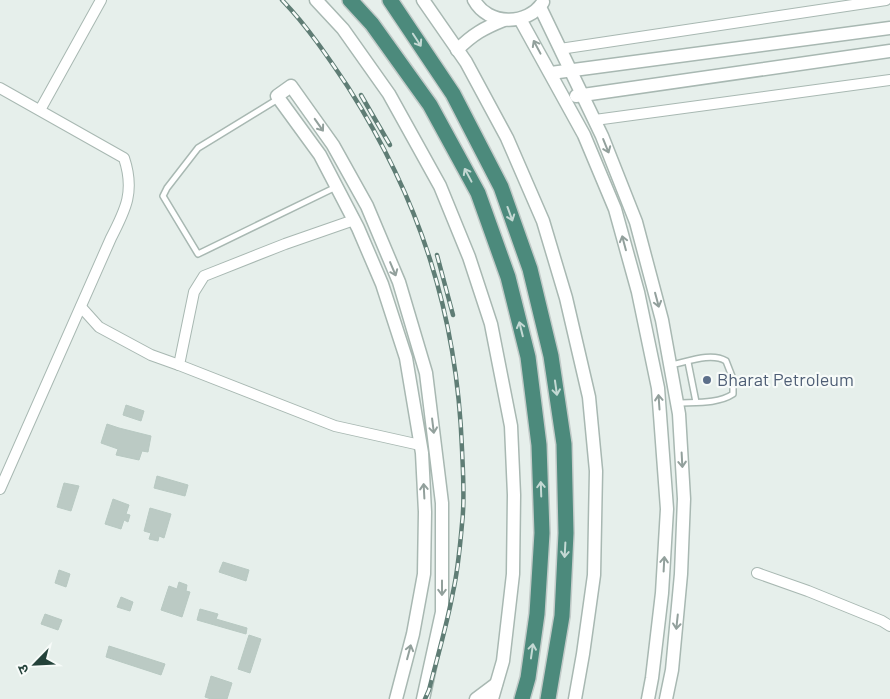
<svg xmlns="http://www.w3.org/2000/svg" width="890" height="699" viewBox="0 0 890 699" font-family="Barlow,'Noto Sans Devanagari',sans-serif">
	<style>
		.building { fill: #bbcac4; stroke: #b8c9c2 }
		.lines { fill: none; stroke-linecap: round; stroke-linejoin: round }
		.service-casing { stroke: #a8b8b2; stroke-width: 8 }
		.minor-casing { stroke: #a8b8b2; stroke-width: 12 }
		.tertiary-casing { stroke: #a8b8b2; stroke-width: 15 }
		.trunk-casing { stroke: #c2cac8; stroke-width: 18 }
		.service { stroke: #fff; stroke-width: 5 }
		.minor { stroke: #fff; stroke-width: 10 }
		.tertiary { stroke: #fff; stroke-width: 12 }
		.trunk { stroke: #4c8a7c; stroke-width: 15 }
		.rail-casing { stroke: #5f7d75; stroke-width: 4.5 }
		.rail { stroke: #f7fbf9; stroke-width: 2.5; stroke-dasharray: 8; stroke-linecap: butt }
		.oneway { stroke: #c4d9d4 }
		.oneway2 { stroke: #92a09c }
		.service-dot { fill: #5c6f8a; stroke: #f7fbf9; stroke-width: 2 }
		.labels { text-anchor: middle; stroke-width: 4.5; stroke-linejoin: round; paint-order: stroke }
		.service-label { font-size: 18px; fill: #4e5e75; stroke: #f7fbf9; text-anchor: start }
	</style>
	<rect width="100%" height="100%" fill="#e6efeb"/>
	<!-- building -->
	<g class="building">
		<polygon points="126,405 144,411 141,421 123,415"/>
		<polygon points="107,424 119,428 151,436 148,452 142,451 139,460 116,455 118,449 101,443"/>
		<polygon points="157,476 188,485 185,496 154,488"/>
		<polygon points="64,483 79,486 71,511 57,507"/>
		<polygon points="113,499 129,505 126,514 130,515 128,522 124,520 121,529 105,524"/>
		<polygon points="150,508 171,514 164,538 159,536 158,541 149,539 151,533 144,531"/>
		<polygon points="223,562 249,570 246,581 219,572"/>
		<polygon points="59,570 70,574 66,587 55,583"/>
		<polygon points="179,582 187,585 186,591 190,592 182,617 161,610 169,586 177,589"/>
		<polygon points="121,597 133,602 130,611 117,607"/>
		<polygon points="200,609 218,614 216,619 247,628 246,634 197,620"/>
		<polygon points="45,614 62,620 58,630 41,624"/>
		<polygon points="249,635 261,639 250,673 238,669"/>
		<polygon points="109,646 165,664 161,675 106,657"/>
		<polygon points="211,676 232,683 227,699 211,699 205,697"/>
	</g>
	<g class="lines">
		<!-- service casing -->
		<g class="service-casing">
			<g id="service">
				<polyline points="278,99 198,148 167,188 163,196 198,254 336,187"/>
				<polyline points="688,362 696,402"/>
				<path d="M671,365C687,362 711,352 726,361L733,379V394C718,404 695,402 677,403"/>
			</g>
		</g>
		<!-- minor casing -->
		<g class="minor-casing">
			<g id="minor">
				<polyline points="560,49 886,0"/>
				<path d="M0,88L124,158C135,191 126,209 111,238L0,489"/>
				<polyline points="40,110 101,0"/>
				<polyline points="595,120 890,80"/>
				<polyline points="354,220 285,244 204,276 194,292 179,365 335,426 420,445"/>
				<polyline points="81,307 99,327 151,355 179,365"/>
				<polyline points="757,573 808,591 882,621 890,626"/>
			</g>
		</g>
		<!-- tertiary casing -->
		<g class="tertiary-casing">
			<g id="tertiary">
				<polyline points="316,0 343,29 389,94 440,186 469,257 491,324 511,426 514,495 513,574 503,661 492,699"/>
				<polyline points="423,0 466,62 507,138 543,221 566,298 589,397 596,471 594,575 583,654 575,699"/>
				<path d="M474,0C488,26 528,26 543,2"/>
				<polyline points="540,7 602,136 636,222 662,320 679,414 684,499 681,574 672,670 666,699"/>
				<polyline points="520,19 584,135 615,209 638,292 658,388 667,509 662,593 652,678 648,699"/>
				<path d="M457,50C473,34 484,28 504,20"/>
				<polyline points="551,73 890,28"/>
				<polyline points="576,96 890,51"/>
				<polyline points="396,699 413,634 424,574 425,512 422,453 406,358 382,284 358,228 320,155 277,96 291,86 333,145 367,206 399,282 426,373 442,503 442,612 423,699"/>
				<polyline points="476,699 496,684"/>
			</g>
		</g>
		<!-- trunk casing -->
		<g class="trunk-casing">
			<g id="trunk">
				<polyline points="350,0 372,24 430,105 478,193 508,277 528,357 539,445 542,533 537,614 528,678 522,699"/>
				<polyline points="390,0 453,94 501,187 530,269 551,356 564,444 566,533 562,616 548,699"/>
			</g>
		</g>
		<!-- service -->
		<use href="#service" class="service"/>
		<!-- minor -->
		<use href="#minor" class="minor"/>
		<!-- tertiary -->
		<use href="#tertiary" class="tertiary"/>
		<!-- trunk -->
		<use href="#trunk" class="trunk"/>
		<!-- rail casing -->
		<g class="rail-casing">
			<g id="rail">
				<path d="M282,0C307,26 328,57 348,87C420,200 457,314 462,449C463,474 465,500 462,524C460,547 458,570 453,592C447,625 437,658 429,690L425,699"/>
				<polyline points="361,95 390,145"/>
				<polyline points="437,255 453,315"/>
			</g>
		</g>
		<!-- rail -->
		<use href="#rail" class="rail"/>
	</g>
	<!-- one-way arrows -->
	<defs><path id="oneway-shaft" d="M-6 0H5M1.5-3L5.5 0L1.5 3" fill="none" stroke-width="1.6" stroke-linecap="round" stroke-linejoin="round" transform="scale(1.25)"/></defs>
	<g class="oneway">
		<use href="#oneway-shaft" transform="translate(417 40) rotate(57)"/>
		<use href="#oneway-shaft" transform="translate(468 175) rotate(-118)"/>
		<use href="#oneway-shaft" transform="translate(510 214) rotate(70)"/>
		<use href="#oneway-shaft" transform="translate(521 329) rotate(-104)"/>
		<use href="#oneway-shaft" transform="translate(556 388) rotate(82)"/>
		<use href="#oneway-shaft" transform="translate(541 489) rotate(-92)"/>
		<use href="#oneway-shaft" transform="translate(565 550) rotate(93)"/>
		<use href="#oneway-shaft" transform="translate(532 651) rotate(-82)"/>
	</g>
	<g class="oneway2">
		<use href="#oneway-shaft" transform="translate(537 47) rotate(-118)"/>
		<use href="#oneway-shaft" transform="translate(319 125) rotate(55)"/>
		<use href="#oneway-shaft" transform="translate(606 146) rotate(68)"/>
		<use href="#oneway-shaft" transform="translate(624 243) rotate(-105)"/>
		<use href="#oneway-shaft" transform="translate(393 269) rotate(67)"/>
		<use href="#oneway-shaft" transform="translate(657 300) rotate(75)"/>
		<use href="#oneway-shaft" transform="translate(659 402) rotate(-94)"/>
		<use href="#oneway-shaft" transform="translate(433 426) rotate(83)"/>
		<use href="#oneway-shaft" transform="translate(682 460) rotate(87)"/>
		<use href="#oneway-shaft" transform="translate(424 491) rotate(-93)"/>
		<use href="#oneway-shaft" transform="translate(664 564) rotate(-87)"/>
		<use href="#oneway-shaft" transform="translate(442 588) rotate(90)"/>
		<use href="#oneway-shaft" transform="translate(677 622) rotate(96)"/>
		<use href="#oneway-shaft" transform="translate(409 652) rotate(-75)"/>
	</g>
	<!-- markers -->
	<circle class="service-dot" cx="707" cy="380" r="5"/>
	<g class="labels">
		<!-- service labels -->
		<g class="service-label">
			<text x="717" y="386">Bharat Petroleum</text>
		</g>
	</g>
	<!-- north arrow -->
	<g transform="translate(35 664) rotate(246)" stroke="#f7fbf9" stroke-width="4" paint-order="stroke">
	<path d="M0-4L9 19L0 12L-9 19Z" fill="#24423a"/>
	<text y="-8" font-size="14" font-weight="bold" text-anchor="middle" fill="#24423a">उ</text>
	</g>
</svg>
